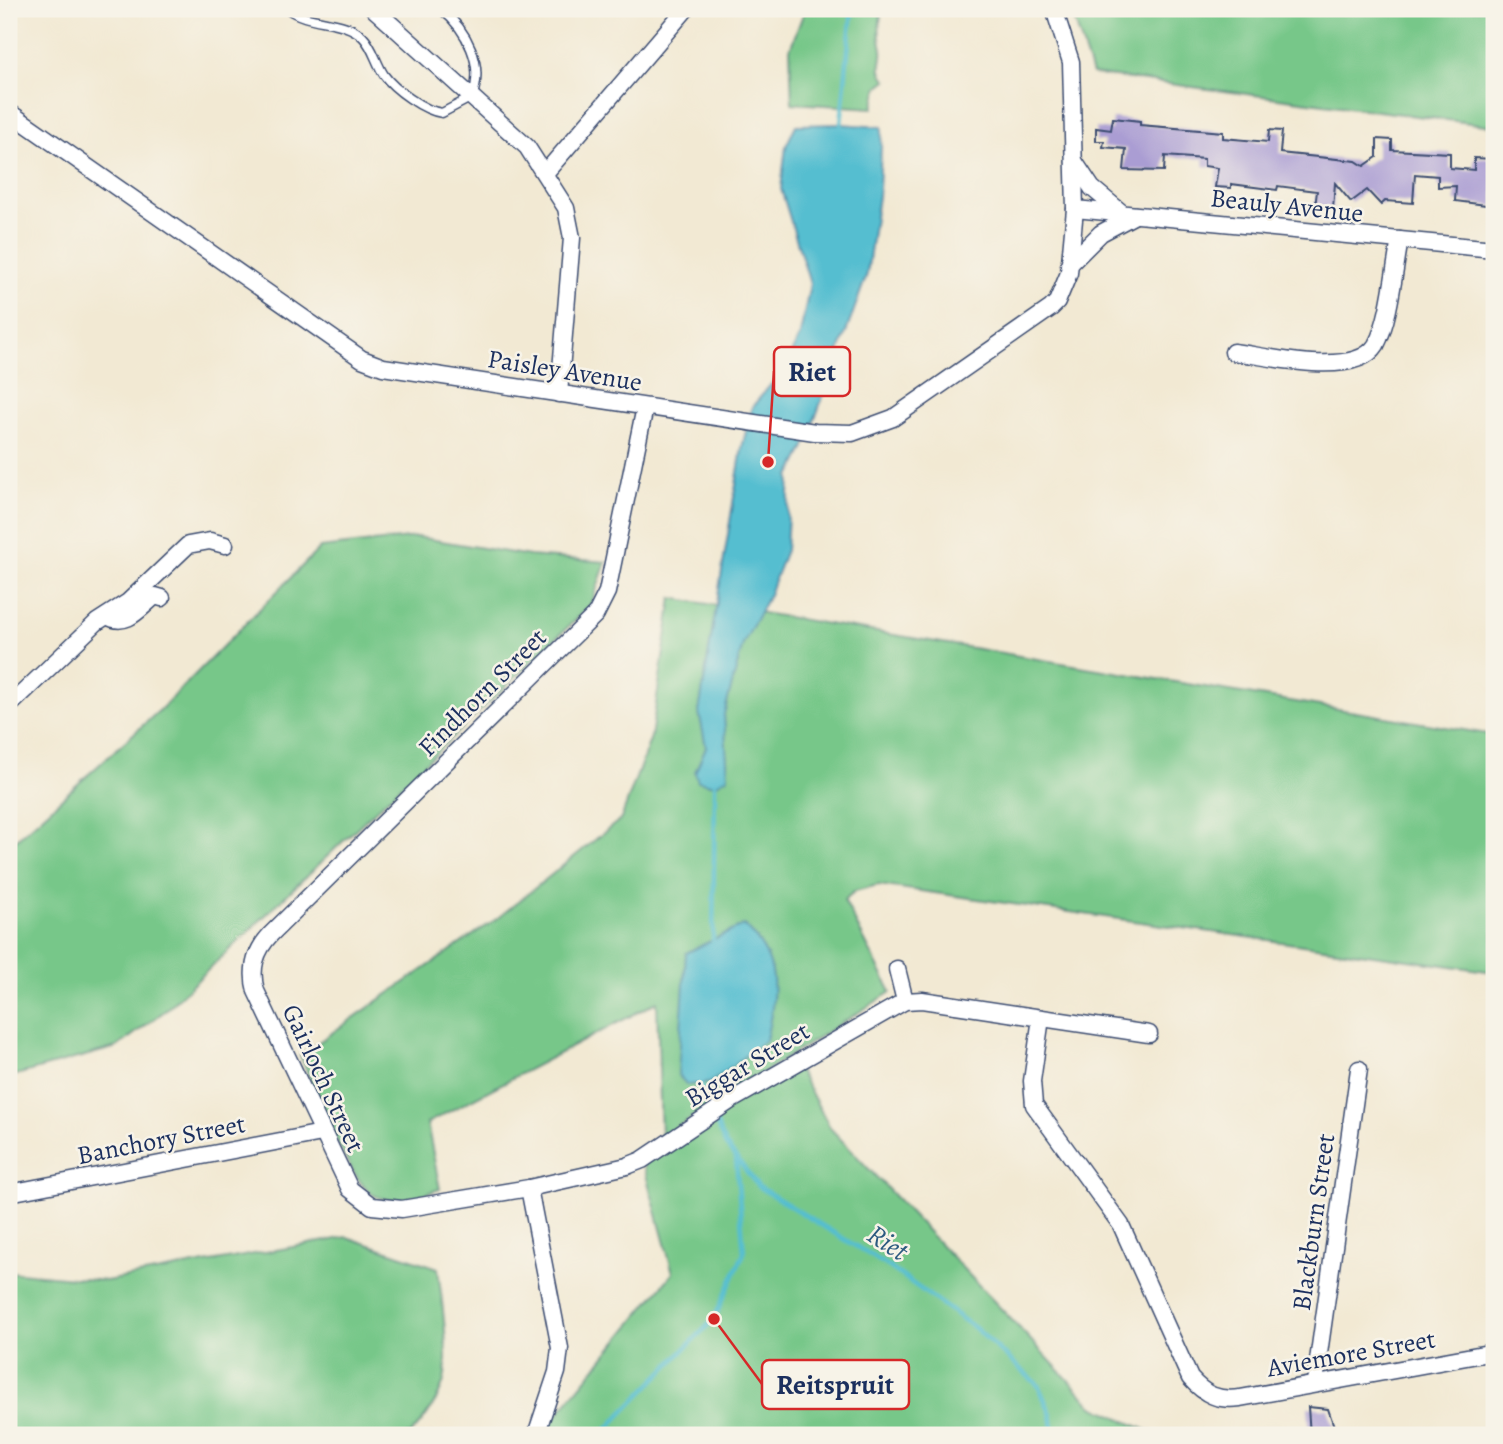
<svg xmlns="http://www.w3.org/2000/svg" width="1503" height="1444" viewBox="0 0 1503 1444" font-family="Alegreya,serif">
	<style>
		.green { fill: #77c789; stroke: #497b74; stroke-width: 2 }
		.water { fill: #54bed0; stroke: #387697; stroke-width: 2 }
		.lines { fill: none; stroke-linecap: round; stroke-linejoin: round }
		.stream { stroke: #54bed0; stroke-width: 4.5 }
		.building { fill: #aa9dd3 }
		.service-casing { stroke: #3b4b70; stroke-width: 11 }
		.minor-casing { stroke: #3b4b70; stroke-width: 19 }
		.service { stroke: #fff; stroke-width: 8 }
		.minor { stroke: #fff; stroke-width: 16 }
		.labels { text-anchor: middle; stroke-width: 5; stroke-linejoin: round; paint-order: stroke }
		.street-label { font-size: 26px; fill: #1b2f5e; stroke: #f7f3e8 }
		.water-label { font-size: 28px; font-style: italic; fill: #2c5a80; stroke: #f7f3e8 }
		.leader { fill: none; stroke: #d62828; stroke-width: 2.5 }
		.callout-dot { fill: #d62828; stroke: #f7f3e8; stroke-width: 2.5 }
		.callout { fill: #f7f3e8; stroke: #d62828; stroke-width: 2.5 }
		.callout-label { font-size: 28px; text-anchor: middle; font-weight: bold; fill: #1b2f5e }
	</style>
	<rect width="100%" height="100%" fill="#f7f3e8"/>
	<filter id="ink" filterUnits="userSpaceOnUse"><feTurbulence type="fractalNoise" baseFrequency=".0143" numOctaves="2"/><feDisplacementMap in="SourceGraphic" scale="14" xChannelSelector="R" yChannelSelector="G"/><feConvolveMatrix kernelMatrix="1 2 1 2 8 2 1 2 1" color-interpolation-filters="sRGB"/></filter>
	<filter id="wash" filterUnits="userSpaceOnUse"><feTurbulence type="fractalNoise" baseFrequency=".00686" numOctaves="4" result="noise"/><feDisplacementMap in="SourceGraphic" scale="28" xChannelSelector="R" yChannelSelector="G"/><feGaussianBlur stdDeviation="1.57" result="paint"/><feColorMatrix in="noise" values="0 0 0 0 0 0 0 0 0 0 0 0 0 0 0 0 0 1.4 0 .05"/><feComposite in="paint" operator="in"/></filter>
	<g filter="url(#wash)">
		<rect width="100%" height="100%" fill="#f2e9d3"/>
		<!-- green -->
		<g class="green">
			<path d="M805,9H882C879,26 878,32 882,49C884,61 875,68 887,80L878,87L873,108L792,103L790,49Z"/>
			<polygon points="1071,9 1494,9 1494,126 1092,74"/>
			<polygon points="417,537 530,556 606,562 591,605 166,1010 117,1047 9,1077 9,846 161,709 320,548"/>
			<path d="M672,598L1494,735V972L878,885L855,891L844,900L891,992L661,1137L657,1002L427,1123L440,1189C421,1195 391,1207 372,1194C346,1176 314,1086 300,1055L499,917L621,819L651,737Z"/>
			<polygon points="795,1064 831,1129 1093,1406 1157,1435 540,1435 673,1273 642,1160"/>
			<path d="M347,1237L438,1268C441,1296 451,1359 443,1384C437,1402 423,1422 410,1435H9V1272L106,1281Z"/>
		</g>
		<!-- water -->
		<g class="water">
			<polygon points="841,124 882,127 879,189 867,274 804,449 790,476 786,550 768,597 743,644 724,714 728,777 715,785 698,781 695,772 706,747 699,712 742,448 752,407 784,369 800,335 810,284 781,189 786,146 796,125"/>
			<path d="M744,925C782,961 776,992 766,1040L710,1083L687,1085L678,1075L686,953Z"/>
		</g>
		<g class="lines">
			<!-- stream -->
			<g class="stream">
				<polyline points="841,124 852,9"/>
				<polyline points="713,940 715,785"/>
				<polyline points="700,1084 725,1144 759,1187 888,1266 975,1328 1038,1385 1051,1414 1054,1435"/>
				<polyline points="601,1435 714,1319 744,1253 736,1160"/>
			</g>
		</g>
		<g id="blocks">
			<!-- building -->
			<g class="building">
				<polygon points="1113,118 1140,121 1140,125 1223,132 1223,138 1268,142 1269,130 1282,131 1280,153 1356,161 1364,166 1377,157 1377,139 1392,140 1392,150 1450,153 1450,168 1474,170 1474,158 1494,159 1494,206 1455,201 1456,186 1438,187 1438,176 1415,174 1413,203 1385,201 1381,205 1367,190 1351,202 1335,183 1333,209 1315,207 1317,191 1278,186 1277,190 1231,184 1231,188 1215,187 1218,168 1204,166 1204,159 1165,156 1164,171 1124,170 1126,149 1103,147 1104,141 1096,141 1096,128 1111,130"/>
				<polygon points="1308,1407 1328,1409 1337,1435 1310,1435"/>
			</g>
		</g>
	</g>
	<g filter="url(#ink)">
		<use href="#blocks" fill-opacity="0" stroke="#3b4b70" stroke-width="2"/>
		<g class="lines">
			<!-- service casing -->
			<g class="service-casing">
				<path id="service" d="M288,9C309,25 344,18 363,37C373,47 376,63 384,75C394,89 424,111 442,113L472,97C485,65 467,30 441,9"/>
			</g>
			<!-- minor casing -->
			<g class="minor-casing">
				<g id="minor">
					<polyline points="374,9 527,147 566,208 572,238 559,394"/>
					<polyline points="9,112 362,359 383,367 815,432 852,433 893,418 1051,308 1057,302 1069,273 1075,209 1071,62 1054,9"/>
					<polyline points="1074,161 1092,188 1122,213"/>
					<polyline points="546,172 686,9"/>
					<polyline points="1075,209 1494,249"/>
					<polyline points="1069,265 1101,233 1135,215"/>
					<path d="M1233,352C1267,356 1355,379 1376,345C1390,320 1394,269 1400,240"/>
					<path d="M645,407L607,592L596,614L271,934C255,951 250,969 256,991L350,1189L372,1206L402,1209L529,1188L627,1166L642,1160L730,1101L905,1001L922,1000L1149,1034"/>
					<path d="M107,616C127,628 140,608 155,596L162,598"/>
					<polyline points="9,706 97,622 128,602 188,545 210,541 225,545"/>
					<polyline points="897,969 905,1001"/>
					<path d="M1041,1018L1032,1081L1034,1105L1121,1225L1190,1378C1205,1395 1218,1401 1240,1398L1494,1352"/>
					<polyline points="529,1188 560,1348 557,1372 536,1435"/>
					<polyline points="9,1193 322,1133"/>
					<polyline points="1315,1382 1359,1069"/>
				</g>
			</g>
			<!-- service -->
			<use href="#service" class="service"/>
			<!-- minor -->
			<use href="#minor" class="minor"/>
		</g>
	</g>
	<g class="labels">
		<!-- street labels -->
		<g class="street-label">
			<text transform="translate(1287 205) rotate(6)" y="9">Beauly Avenue</text>
			<text transform="translate(565 370) rotate(9)" y="9">Paisley Avenue</text>
			<text transform="translate(482 692) rotate(-45)" y="9">Findhorn Street</text>
			<text transform="translate(747 1064) rotate(-31)" y="9">Biggar Street</text>
			<text transform="translate(324 1078) rotate(65)" y="9">Gairloch Street</text>
			<text transform="translate(161 1139) rotate(-11)" y="9">Banchory Street</text>
			<text transform="translate(1313 1222) rotate(-82)" y="9">Blackburn Street</text>
			<text transform="translate(1351 1353) rotate(-10)" y="9">Aviemore Street</text>
		</g>
		<!-- water labels -->
		<g class="water-label">
			<text transform="translate(888 1242) rotate(33)" y="10">Riet</text>
		</g>
	</g>
	<!-- callouts -->
	<path class="leader" d="M768 462L774 371M714 1319L762 1384"/>
	<g class="callout-dot">
		<circle cx="768" cy="462" r="7"/>
		<circle cx="714" cy="1319" r="7"/>
	</g>
	<g class="callout">
		<rect x="774" y="347" width="76" height="49" rx="7"/>
		<rect x="762" y="1360" width="147" height="49" rx="7"/>
	</g>
	<g class="callout-label">
		<text x="812" y="381">Riet</text>
		<text x="835" y="1394">Reitspruit</text>
	</g>
	<!-- margin -->
	<rect width="1503" height="1444" fill="none" stroke="#f7f3e8" stroke-width="35"/>
</svg>
